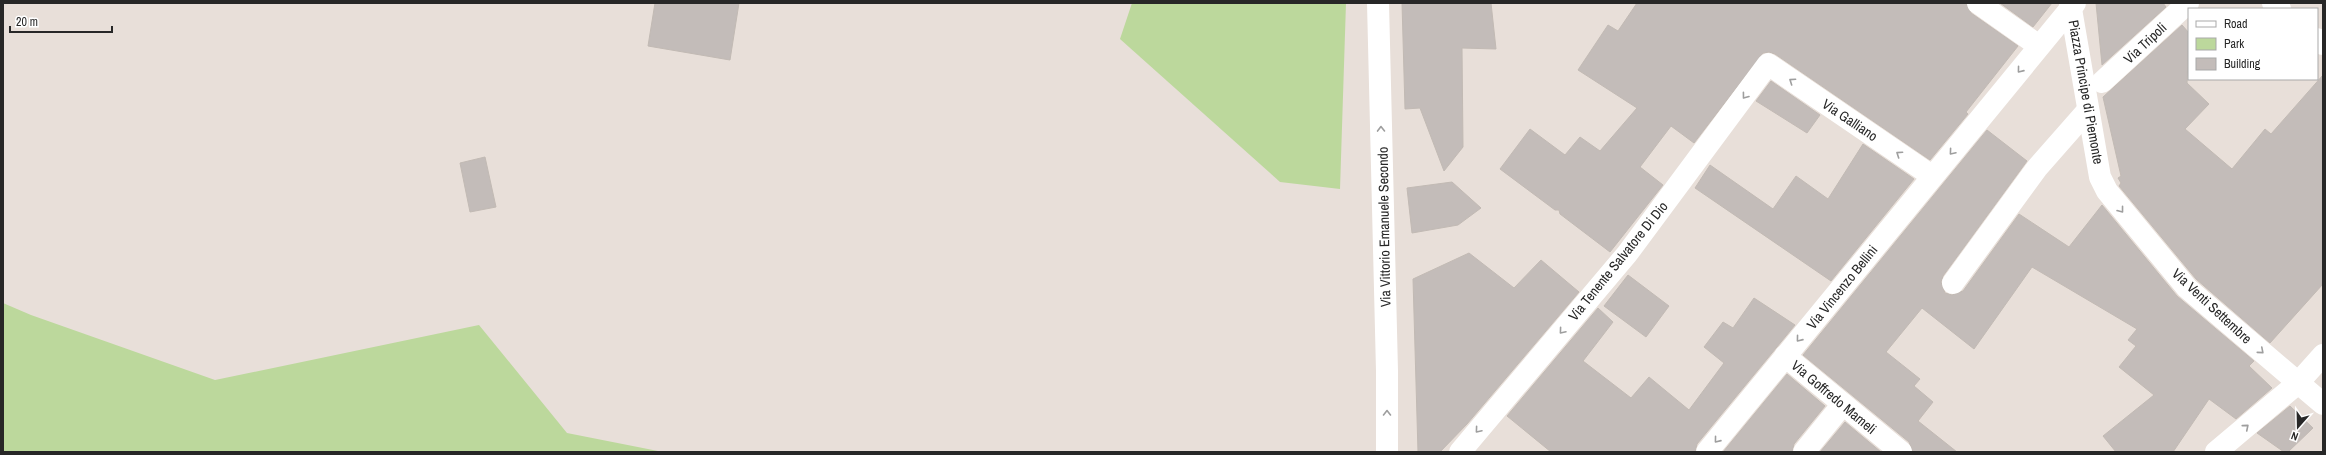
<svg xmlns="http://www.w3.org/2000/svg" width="2326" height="455" viewBox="0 0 2326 455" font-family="'Archivo Narrow',sans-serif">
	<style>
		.green { fill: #bcd89c }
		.building { fill: #c3bcb9; stroke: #c2bab4 }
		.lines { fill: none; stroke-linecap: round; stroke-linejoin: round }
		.minor { stroke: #fff; stroke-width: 22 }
		.oneway { stroke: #9e9e9e }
		.labels { text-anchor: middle; stroke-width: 4; stroke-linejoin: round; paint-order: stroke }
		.street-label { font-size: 14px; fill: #272727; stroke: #fff }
	</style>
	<rect width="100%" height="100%" fill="#e8dfd9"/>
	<!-- green -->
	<g class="green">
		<polygon points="1132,3 1346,3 1340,189 1280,182 1120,39"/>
		<polygon points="3,303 31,315 215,380 479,325 567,433 663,452 3,452"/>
	</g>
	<!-- building -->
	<g class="building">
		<polygon points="655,3 739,3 730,60 648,46"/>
		<polygon points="1402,3 1491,3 1496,49 1462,48 1463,147 1444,171 1420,108 1405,109"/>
		<polygon points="1637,3 1966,3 1971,13 2018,46 1966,112 1968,114 1930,160 1775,54 1769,52 1763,53 1694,143 1671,126 1640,167 1663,185 1610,252 1560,214 1559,210 1555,210 1500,169 1530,129 1565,155 1580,137 1600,151 1637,108 1578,70 1608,25 1618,31"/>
		<polygon points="2000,3 2052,3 2033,27"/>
		<polygon points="2096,3 2163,3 2166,7 2102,65"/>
		<polygon points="2182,25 2189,33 2187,83 2209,104 2185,129 2232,169 2265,129 2271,134 2323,75 2323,284 2270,343 2196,279 2119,186 2121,183 2118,178 2121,176 2103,97"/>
		<polygon points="1771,81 1820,115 1807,133 1756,101"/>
		<polygon points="1987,130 2027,161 1943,276 1941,282 1945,293 1952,295 1963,291 2019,214 2069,247 2102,205 2177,296 2254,361 2249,366 2272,388 2236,419 2209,399 2173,452 2116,452 2103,436 2154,395 2119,367 2136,346 2128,340 2137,329 2032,267 1974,349 1922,308 1886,352 1920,379 1914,386 1933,402 1918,421 1957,452 1913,452 1909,442 1803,355"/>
		<polygon points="1863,144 1914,179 1831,281 1695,188 1710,165 1773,209 1796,176 1828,199"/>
		<polygon points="485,157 496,207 470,212 460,163"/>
		<polygon points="1452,182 1481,208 1458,225 1412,233 1407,188"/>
		<polygon points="1469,253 1514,288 1541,260 1579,292 1467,424 1440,452 1418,452 1413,279"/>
		<polygon points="1628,275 1669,306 1646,337 1604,306"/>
		<polygon points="1754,298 1795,325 1697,444 1695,452 1551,452 1507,416 1598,308 1613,322 1583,361 1631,398 1649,377 1689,410 1724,363 1704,347 1723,322 1733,328"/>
		<polygon points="1787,374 1825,406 1794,444 1792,452 1723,452"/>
		<polygon points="2290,406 2313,428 2288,452 2284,452 2257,433"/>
		<polygon points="1845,422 1881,452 1820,452"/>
	</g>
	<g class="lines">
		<!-- minor -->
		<g class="minor">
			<polyline points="1378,3 1387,371 1387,452"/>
			<polyline points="1978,3 2039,46"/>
			<polyline points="2070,3 2100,177 2107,191 2187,288 2323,404"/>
			<polyline points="2273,3 2280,9"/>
			<polyline points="2317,39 2323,44"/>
			<polyline points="2102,82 2188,3"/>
			<polyline points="1953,283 2037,168 2088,110"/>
			<polyline points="1785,356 1901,452"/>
			<polyline points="1460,452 1627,254 1768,64 1932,176"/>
			<polyline points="1707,452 2075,3"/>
			<polyline points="1804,452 1843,404"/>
			<polyline points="2216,452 2298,383 2323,355"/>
		</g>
	</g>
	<!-- one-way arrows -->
	<defs><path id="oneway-chevron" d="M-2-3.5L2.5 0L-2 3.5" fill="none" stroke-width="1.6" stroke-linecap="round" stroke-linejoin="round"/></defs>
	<g class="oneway">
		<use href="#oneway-chevron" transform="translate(2020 70) rotate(129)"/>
		<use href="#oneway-chevron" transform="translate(1792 81) rotate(-146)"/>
		<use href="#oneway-chevron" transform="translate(1745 96) rotate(127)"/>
		<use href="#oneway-chevron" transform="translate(1381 129) rotate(-91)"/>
		<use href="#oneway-chevron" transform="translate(1952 152) rotate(130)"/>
		<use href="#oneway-chevron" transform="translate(1899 154) rotate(-146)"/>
		<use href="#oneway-chevron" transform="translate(2121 210) rotate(52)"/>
		<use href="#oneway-chevron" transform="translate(1562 331) rotate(130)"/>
		<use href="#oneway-chevron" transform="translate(1799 339) rotate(129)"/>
		<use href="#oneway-chevron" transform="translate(2261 351) rotate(41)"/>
		<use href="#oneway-chevron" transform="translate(1387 413) rotate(-90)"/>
		<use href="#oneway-chevron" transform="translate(2246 427) rotate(-40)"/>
		<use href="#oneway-chevron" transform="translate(1478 430) rotate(130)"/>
		<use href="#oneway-chevron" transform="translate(1717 440) rotate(129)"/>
	</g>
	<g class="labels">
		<!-- street labels -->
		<g class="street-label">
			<text transform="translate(2145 43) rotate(-43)" y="5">Via Tripoli</text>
			<text transform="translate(2086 92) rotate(80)" y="5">Piazza Principe di Piemonte</text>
			<text transform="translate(1850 120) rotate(34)" y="5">Via Galliano</text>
			<text transform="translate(1384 227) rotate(-91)" y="5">Via Vittorio Emanuele Secondo</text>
			<text transform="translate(1618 261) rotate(-51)" y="5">Via Tenente Salvatore Di Dio</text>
			<text transform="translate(1842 287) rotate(-51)" y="5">Via Vincenzo Bellini</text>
			<text transform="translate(2212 306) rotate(43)" y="5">Via Venti Settembre</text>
			<text transform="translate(1834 397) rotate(40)" y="5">Via Goffredo Mameli</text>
		</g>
	</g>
	<!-- border -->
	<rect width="2326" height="455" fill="none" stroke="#272727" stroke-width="8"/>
	<!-- legend -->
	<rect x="2188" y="8" width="130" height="72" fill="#ffffff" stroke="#a9a9a9"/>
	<rect x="2196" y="21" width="20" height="6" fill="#ffffff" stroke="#a9a9a9"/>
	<text x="2224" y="28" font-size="12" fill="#272727">Road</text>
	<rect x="2196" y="38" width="20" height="12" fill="#bcd89c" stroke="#a9a9a9"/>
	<text x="2224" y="48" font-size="12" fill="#272727">Park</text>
	<rect x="2196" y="58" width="20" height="12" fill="#c3bcb9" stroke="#a9a9a9"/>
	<text x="2224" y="68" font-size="12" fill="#272727">Building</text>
	<!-- north arrow -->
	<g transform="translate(2298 427) rotate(200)" stroke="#ffffff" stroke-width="3" paint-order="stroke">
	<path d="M0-3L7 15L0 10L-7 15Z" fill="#272727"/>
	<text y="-6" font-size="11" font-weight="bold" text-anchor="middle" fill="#272727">N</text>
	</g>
	<!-- scale -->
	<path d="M10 26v6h102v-6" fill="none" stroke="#272727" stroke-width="2"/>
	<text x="16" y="26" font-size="12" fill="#272727" stroke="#ffffff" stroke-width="3" paint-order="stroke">20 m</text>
</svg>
